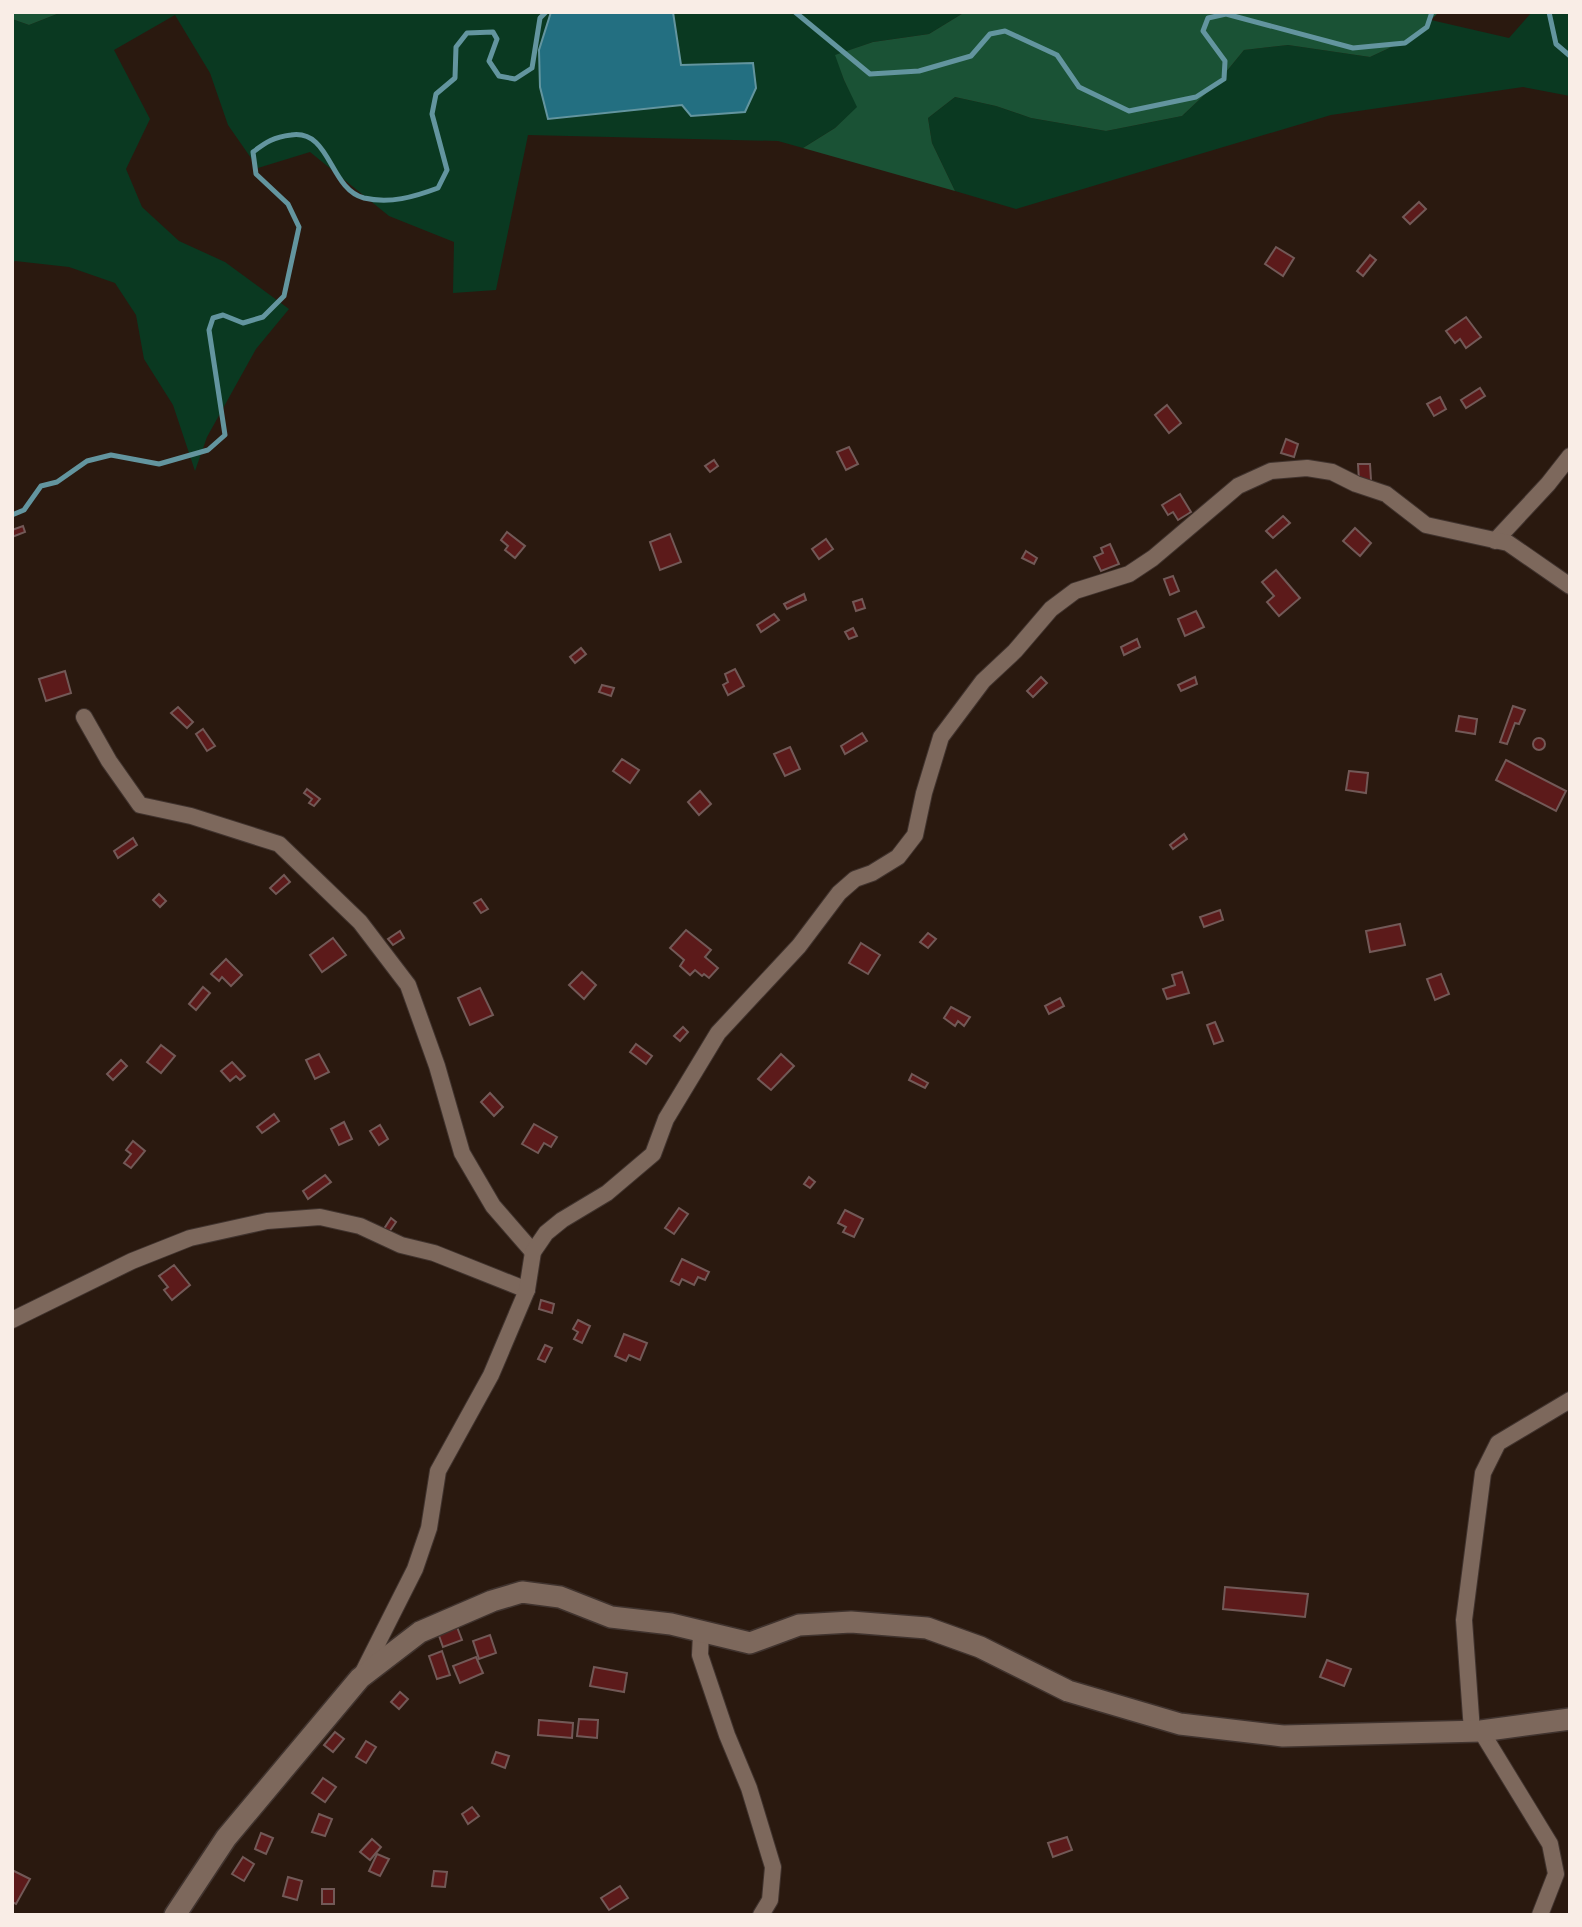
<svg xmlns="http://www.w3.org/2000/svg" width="1582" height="1927" viewBox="0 0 1582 1927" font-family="'Source Sans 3',sans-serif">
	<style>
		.green { fill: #0a3921 }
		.forest { fill: #1a5235 }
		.water { fill: #236f81; stroke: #63959f; stroke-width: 2 }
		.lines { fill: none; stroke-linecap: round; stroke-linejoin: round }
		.stream { stroke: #63959f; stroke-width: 5 }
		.building { fill: #5c1a1a; stroke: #725957; stroke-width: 2 }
		.street-casing { stroke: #40332e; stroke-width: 18 }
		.secondary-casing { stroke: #40332e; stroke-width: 24 }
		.street { stroke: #7d685c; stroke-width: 16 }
		.secondary { stroke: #7d685c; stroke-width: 21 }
	</style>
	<rect width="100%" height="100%" fill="#2a190f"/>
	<!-- green -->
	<g class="green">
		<polygon points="62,12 551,12 539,50 540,87 549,118 683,105 680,65 673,12 965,12 929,34 873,42 836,55 844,80 858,107 835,128 803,148 778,141 528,135 496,290 453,293 454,242 389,216 310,152 258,168 228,125 210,73 175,15 114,50 150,119 126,169 142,207 179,241 225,262 289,309 256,349 207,437 195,471 173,405 144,359 136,315 115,283 69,267 15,261 12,264 12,19 29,25"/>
		<polygon points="1532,12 1570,12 1570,96 1523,87 1331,115 1016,209 955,191 932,143 928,118 955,97 996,106 1031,118 1106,131 1182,116 1217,83 1244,50 1288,45 1370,57 1413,37 1431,20 1509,38"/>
	</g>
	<!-- forest -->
	<g class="forest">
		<polygon points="12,12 62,12 29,25 12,19"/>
		<polygon points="965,12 1439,12 1413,37 1370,57 1288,45 1244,50 1217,83 1182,116 1106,131 1031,118 996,106 955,97 928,118 932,143 955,191 803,148 835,128 857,107 844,80 835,55 873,42 929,34"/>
	</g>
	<!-- water -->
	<polygon class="water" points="551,12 673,12 681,65 753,63 756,88 745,112 691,116 682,105 548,119 540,87 539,50"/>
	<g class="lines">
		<!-- stream -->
		<g class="stream">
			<polyline points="795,12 870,74 919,71 971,56 990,34 1005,31 1057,55 1079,87 1129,111 1196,97 1224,79 1225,61 1203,31 1208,18 1226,14 1353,48 1405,43 1427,27 1432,12"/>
			<polyline points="1549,12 1556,44 1570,56"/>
			<path d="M12,515L24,510L41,486L57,482L87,461L111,455L159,464L208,450L225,435L209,330L213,318L223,315L243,323L263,317L284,296L299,227L288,204L256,174L253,152C266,142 274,137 291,135C331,129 329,189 364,198C390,204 414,197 438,188L447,170L432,114L436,94L455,78L456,47L467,33L493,32L497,39L489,61L499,76L515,79L532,68L540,18L546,12"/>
		</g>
	</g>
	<!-- building -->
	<g class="building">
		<polygon points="1419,202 1426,209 1410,224 1403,217"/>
		<polygon points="1276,247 1294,258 1283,276 1265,264"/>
		<polygon points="1370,255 1376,260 1363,276 1357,271"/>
		<polygon points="1466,317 1481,337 1466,348 1460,339 1455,343 1446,331"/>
		<polygon points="1480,388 1485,396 1466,408 1461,400"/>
		<polygon points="1440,397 1446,409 1434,416 1427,404"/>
		<polygon points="1167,405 1181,423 1169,433 1155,415"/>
		<polygon points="1286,439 1298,444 1294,457 1281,453"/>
		<polygon points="849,447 858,464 846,470 837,452"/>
		<polygon points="714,460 718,466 710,472 705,466"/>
		<polygon points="1358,464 1370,464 1371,480 1359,481"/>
		<polygon points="1180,494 1191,512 1178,520 1173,512 1168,515 1162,505"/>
		<polygon points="1283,516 1290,523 1273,538 1266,531"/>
		<polygon points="23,526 25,532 12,537 12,530"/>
		<polygon points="1355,528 1371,543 1360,556 1343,541"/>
		<polygon points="507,532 525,546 515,558 505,550 508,546 501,540"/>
		<polygon points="670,534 681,562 660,570 650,542"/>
		<polygon points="826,539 833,549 819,559 812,549"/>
		<polygon points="1110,544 1119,564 1101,571 1094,557 1103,553 1101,548"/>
		<polygon points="1026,551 1037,558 1034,564 1022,558"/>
		<polygon points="1276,570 1300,598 1279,616 1267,602 1274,596 1262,582"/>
		<polygon points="1173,576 1179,591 1170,595 1164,579"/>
		<polygon points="804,594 806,600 787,609 784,604"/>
		<polygon points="862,599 865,608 856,611 853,602"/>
		<polygon points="1196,611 1204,627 1185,636 1178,619"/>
		<polygon points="774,614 779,620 761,632 757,625"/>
		<polygon points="853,628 857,636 849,639 845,632"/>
		<polygon points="1137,639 1140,647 1124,655 1121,647"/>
		<polygon points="581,648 586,654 575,663 570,657"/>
		<polygon points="735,669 744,686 728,695 723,685 728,682 725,674"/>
		<polygon points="65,671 71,693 46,701 39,679"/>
		<polygon points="1041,677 1047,683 1033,697 1027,691"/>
		<polygon points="1195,677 1197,684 1181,691 1178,685"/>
		<polygon points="602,685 614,688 611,696 599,692"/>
		<polygon points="1513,706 1525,710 1519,724 1515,723 1507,744 1500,742"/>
		<polygon points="178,707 193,722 187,728 171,713"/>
		<polygon points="1459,716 1477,719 1475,734 1456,731"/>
		<polygon points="203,729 215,746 207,751 196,734"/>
		<polygon points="862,733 867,741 845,754 841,746"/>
		<circle cx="1539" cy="744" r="6"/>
		<polygon points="790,747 800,769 785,776 774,754"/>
		<polygon points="622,759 639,770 630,783 613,771"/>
		<polygon points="1506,760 1566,791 1556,811 1496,780"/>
		<polygon points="1349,771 1368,773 1366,793 1346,790"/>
		<polygon points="307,789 320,799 314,806 309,803 312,799 304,793"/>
		<polygon points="700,791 711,804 699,815 688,802"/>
		<polygon points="1184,834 1187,839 1173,849 1170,845"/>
		<polygon points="133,838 137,845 118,858 114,851"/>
		<polygon points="284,875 290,882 276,894 270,888"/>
		<polygon points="159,894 166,901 160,907 153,900"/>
		<polygon points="481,899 488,909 481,913 474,903"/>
		<polygon points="1220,910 1223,920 1204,927 1200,917"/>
		<polygon points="1400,924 1405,945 1370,952 1366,931"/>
		<polygon points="686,930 711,950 705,957 718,968 709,978 704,974 702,976 695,970 690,975 680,966 684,960 670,948"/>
		<polygon points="400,931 404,938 393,945 388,939"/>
		<polygon points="928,933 936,939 928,948 920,942"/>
		<polygon points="333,938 346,955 322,972 310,955"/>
		<polygon points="861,943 880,955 868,974 849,963"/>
		<polygon points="226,959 242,975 231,986 222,977 219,981 211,974"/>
		<polygon points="582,972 596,985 584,999 569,985"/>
		<polygon points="1182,972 1189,993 1167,999 1163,989 1175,985 1172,975"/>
		<polygon points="1441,974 1449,994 1435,1000 1427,979"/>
		<polygon points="203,987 210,993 196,1010 189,1004"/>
		<polygon points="480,988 493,1015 470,1025 458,998"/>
		<polygon points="1060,998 1064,1006 1049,1014 1045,1006"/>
		<polygon points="951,1007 970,1017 964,1026 958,1021 955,1026 944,1018"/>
		<polygon points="1215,1022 1223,1041 1214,1044 1207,1025"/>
		<polygon points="683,1027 688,1032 680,1041 674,1036"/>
		<polygon points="636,1044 652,1056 646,1064 630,1052"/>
		<polygon points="161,1045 175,1056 161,1073 147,1062"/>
		<polygon points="319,1054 329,1072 315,1079 306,1060"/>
		<polygon points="781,1054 794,1066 771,1090 758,1079"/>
		<polygon points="121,1060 127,1066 113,1080 107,1074"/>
		<polygon points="232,1062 245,1076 240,1080 236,1076 230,1081 221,1071"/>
		<polygon points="912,1074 928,1083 925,1088 909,1080"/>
		<polygon points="490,1093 503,1107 494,1116 481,1102"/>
		<polygon points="274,1114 279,1121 262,1133 257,1127"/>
		<polygon points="344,1122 352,1139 339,1145 331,1129"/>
		<polygon points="534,1124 557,1137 551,1147 544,1143 538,1153 522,1144"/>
		<polygon points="380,1125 388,1139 379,1145 370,1131"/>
		<polygon points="133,1141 145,1151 131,1168 124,1163 131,1154 126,1150"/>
		<polygon points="325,1175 331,1182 308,1199 303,1191"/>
		<polygon points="809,1177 815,1182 810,1188 804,1184"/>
		<polygon points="679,1208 688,1214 674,1234 665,1228"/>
		<polygon points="845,1210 863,1219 854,1237 843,1232 846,1227 838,1223"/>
		<polygon points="391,1218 396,1222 387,1235 382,1232"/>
		<polygon points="682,1259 709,1272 705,1280 698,1277 694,1285 682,1279 679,1285 671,1281"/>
		<polygon points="174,1265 190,1285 172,1300 164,1290 168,1287 159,1276"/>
		<polygon points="541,1300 554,1304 552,1313 539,1309"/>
		<polygon points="578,1320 590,1326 582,1343 574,1339 578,1332 573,1329"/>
		<polygon points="624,1334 647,1343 640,1360 629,1355 626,1361 615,1356"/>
		<polygon points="545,1345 552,1348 545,1362 538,1359"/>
		<polygon points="1225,1587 1308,1594 1305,1617 1223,1609"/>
		<polygon points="457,1627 462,1640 443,1647 438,1633"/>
		<polygon points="490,1635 496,1653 479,1659 473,1641"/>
		<polygon points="442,1651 450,1675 437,1679 429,1656"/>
		<polygon points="476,1657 483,1673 460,1683 453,1666"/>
		<polygon points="1327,1660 1351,1669 1344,1686 1320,1677"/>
		<polygon points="594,1667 627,1673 624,1692 590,1686"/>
		<polygon points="400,1692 408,1699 399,1709 391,1702"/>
		<polygon points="579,1719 598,1720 597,1738 577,1736"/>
		<polygon points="539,1720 573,1723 572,1738 538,1735"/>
		<polygon points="335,1732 344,1739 333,1752 324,1745"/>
		<polygon points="366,1741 376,1747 366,1763 356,1757"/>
		<polygon points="496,1752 509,1756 505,1768 492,1763"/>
		<polygon points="323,1778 336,1787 325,1802 312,1793"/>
		<polygon points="472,1807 479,1816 468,1824 462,1814"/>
		<polygon points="319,1814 332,1819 325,1836 312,1832"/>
		<polygon points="261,1833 273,1838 266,1854 255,1849"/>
		<polygon points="1067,1837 1072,1850 1053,1857 1048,1843"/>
		<polygon points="372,1839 381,1847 370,1860 360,1852"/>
		<polygon points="377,1854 389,1859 380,1876 369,1871"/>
		<polygon points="243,1857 254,1864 244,1881 232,1874"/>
		<polygon points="12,1870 30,1879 16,1904 12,1902"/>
		<polygon points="434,1871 447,1872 445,1887 432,1886"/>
		<polygon points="288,1877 302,1881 297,1900 283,1896"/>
		<polygon points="620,1886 628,1898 609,1910 601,1898"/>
		<rect x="322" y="1889" width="12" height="15"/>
	</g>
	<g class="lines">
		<!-- street casing -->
		<g class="street-casing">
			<g id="street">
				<polyline points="1495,541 1548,484 1570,456"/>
				<polyline points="84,717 109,761 140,805 191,816 279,844 360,922 408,985 437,1066 462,1153 493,1206 533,1252"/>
				<polyline points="12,1320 132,1261 190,1238 267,1221 320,1217 360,1226 401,1245 434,1253 527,1290"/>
				<polyline points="701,1633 700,1655 727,1735 749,1788 773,1867 770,1900 761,1915"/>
				<polyline points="361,1676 415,1569 429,1528 438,1471 491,1375 527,1290 533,1252 546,1233 562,1220 607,1193 653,1154 666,1119 718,1033 799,946 839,893 855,879 872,873 898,857 915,835 924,793 941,737 983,681 1015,651 1051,609 1075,591 1129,574 1153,558 1238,486 1271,471 1307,468 1332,472 1356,484 1386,494 1426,525 1508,543 1570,586"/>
				<polyline points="1472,1731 1464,1620 1483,1473 1498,1443 1570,1400"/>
				<polyline points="1481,1731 1550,1844 1556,1874 1540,1915"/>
			</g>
		</g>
		<!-- secondary casing -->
		<g class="secondary-casing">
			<polyline id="secondary" points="175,1915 226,1838 360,1678 420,1632 492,1601 522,1592 560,1597 611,1617 671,1624 750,1643 799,1625 851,1622 927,1628 980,1647 1068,1691 1180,1724 1283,1736 1481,1731 1570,1719"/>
		</g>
		<!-- street -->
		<use href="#street" class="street"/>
		<!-- secondary -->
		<use href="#secondary" class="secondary"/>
	</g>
	<!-- border -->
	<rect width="1582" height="1927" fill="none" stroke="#f9ede6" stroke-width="28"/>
</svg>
